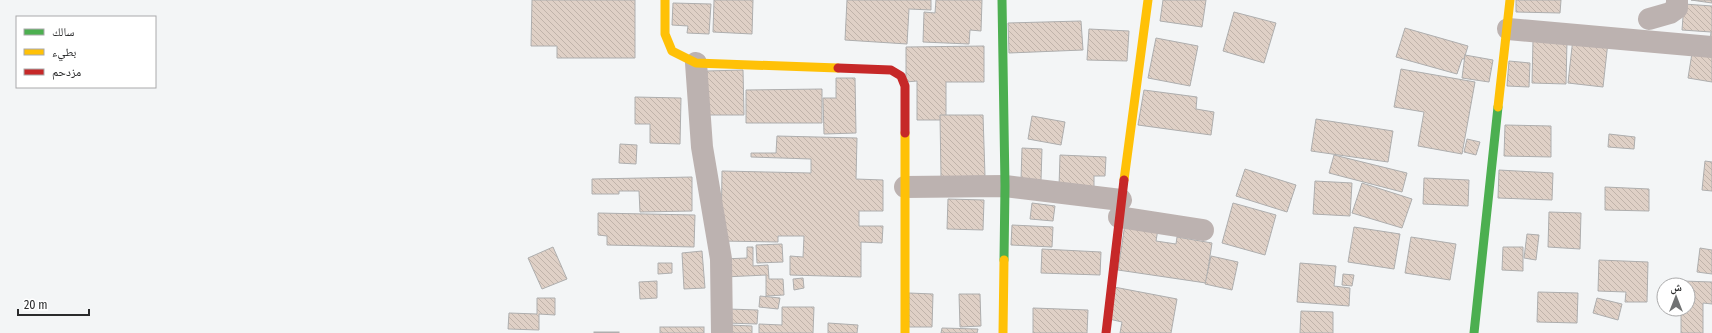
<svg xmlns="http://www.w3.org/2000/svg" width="1712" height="333" viewBox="0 0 1712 333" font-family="'Fira Sans Condensed','Noto Naskh Arabic',sans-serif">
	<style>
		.building { fill: url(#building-back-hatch); stroke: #aeaeae }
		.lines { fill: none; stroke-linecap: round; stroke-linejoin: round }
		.street { stroke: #bcb2b0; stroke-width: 22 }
		.fast { stroke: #4caf50; stroke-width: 9 }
		.slow { stroke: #ffc107; stroke-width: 9 }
		.jam { stroke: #c62828; stroke-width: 9 }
	</style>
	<defs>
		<pattern id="building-back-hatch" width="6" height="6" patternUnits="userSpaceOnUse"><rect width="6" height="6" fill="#dfd0c6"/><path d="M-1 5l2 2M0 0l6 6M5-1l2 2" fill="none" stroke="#c0b3aa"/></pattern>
	</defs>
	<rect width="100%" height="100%" fill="#f3f5f6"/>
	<!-- building -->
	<g class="building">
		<polygon points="532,0 635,0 635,58 557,58 557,46 531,46"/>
		<polygon points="714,0 753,0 752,34 713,32"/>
		<polygon points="847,0 931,0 931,10 909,9 907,44 845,40"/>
		<polygon points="936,0 982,0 981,31 970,30 969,44 923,42 924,12 935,13"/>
		<polygon points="1163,0 1206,0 1202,27 1160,21"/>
		<polygon points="1516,0 1561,0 1560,13 1516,12"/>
		<polygon points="1691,0 1712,0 1712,3"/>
		<polygon points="673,3 711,4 709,34 687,33 688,26 672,25"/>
		<polygon points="1684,4 1712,6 1712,41 1710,41 1711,32 1682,30"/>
		<polygon points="1234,12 1276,23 1264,63 1223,51"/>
		<polygon points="1081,21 1083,50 1009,53 1008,23"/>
		<polygon points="1405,28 1468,46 1464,59 1462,59 1457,74 1396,57"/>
		<polygon points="1089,29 1129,31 1127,61 1087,60"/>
		<polygon points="1156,38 1198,46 1190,86 1148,78"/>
		<polygon points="1573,38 1608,42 1603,87 1568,83"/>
		<polygon points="1533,40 1567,41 1566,84 1532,83"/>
		<polygon points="984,46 984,82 946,82 946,120 917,120 917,81 906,82 906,47"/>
		<polygon points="1693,47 1712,50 1712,82 1688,78"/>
		<polygon points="1465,55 1493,60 1489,82 1462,78"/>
		<polygon points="1509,61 1530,63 1529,87 1507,86"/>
		<polygon points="1401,69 1475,82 1462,154 1418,146 1424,112 1394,107"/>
		<polygon points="743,70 744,115 708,115 707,71"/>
		<polygon points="836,78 855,78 856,133 824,134 823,98 836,98"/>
		<polygon points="822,89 822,123 746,123 746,90"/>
		<polygon points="1144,90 1197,97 1196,109 1214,112 1211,135 1138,125"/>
		<polygon points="635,97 681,98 680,144 650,143 650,124 635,124"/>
		<polygon points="940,115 983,115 985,176 941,177"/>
		<polygon points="1032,116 1065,122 1061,145 1028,139"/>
		<polygon points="1316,119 1393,131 1388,162 1311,151"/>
		<polygon points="1505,125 1551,126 1551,157 1504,156"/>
		<polygon points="1609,134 1635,137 1634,149 1608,147"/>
		<polygon points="777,136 857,138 856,179 883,180 883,211 859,211 859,226 883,226 882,243 861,242 861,277 790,275 790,256 803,257 804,236 778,236 778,242 721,241 722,171 811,173 811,159 751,157 751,153 776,153"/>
		<polygon points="1467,139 1480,142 1476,155 1464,152"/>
		<polygon points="620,144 637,145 636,164 619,163"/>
		<polygon points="1022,148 1042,149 1041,180 1021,180"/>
		<polygon points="1060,155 1106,157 1105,176 1094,176 1094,188 1059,187"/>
		<polygon points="1334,155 1407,173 1402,192 1329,173"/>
		<polygon points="1705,161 1712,162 1712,191 1702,190"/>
		<polygon points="1245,169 1296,185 1287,212 1236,196"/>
		<polygon points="1499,170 1553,173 1552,200 1498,198"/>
		<polygon points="692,177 692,211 640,212 639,191 619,191 619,194 592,194 592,179"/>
		<polygon points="1424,178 1469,180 1468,206 1423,204"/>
		<polygon points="1315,181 1352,183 1350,216 1313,214"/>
		<polygon points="1362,183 1412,199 1402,228 1352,213"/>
		<polygon points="1605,187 1649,189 1649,211 1605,210"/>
		<polygon points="948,199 984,200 983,230 947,229"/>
		<polygon points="1032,203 1055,206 1053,221 1030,219"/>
		<polygon points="1233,203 1276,215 1265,255 1222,243"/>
		<polygon points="1549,212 1581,213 1580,249 1548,247"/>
		<polygon points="598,213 695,215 694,247 607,245 607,236 598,235"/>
		<polygon points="1125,224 1158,229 1156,241 1176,244 1177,237 1212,243 1206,283 1118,270"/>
		<polygon points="1012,225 1053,227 1052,247 1011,245"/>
		<polygon points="1354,227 1400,234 1394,269 1348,262"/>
		<polygon points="1527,234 1539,235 1536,260 1524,258"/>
		<polygon points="1411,237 1456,244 1450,280 1405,273"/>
		<polygon points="782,244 783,262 757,263 756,245"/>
		<polygon points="553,247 567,279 542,289 528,258"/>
		<polygon points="747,247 753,247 753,266 768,265 769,279 783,279 784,295 766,296 766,275 724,277 723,259 747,258"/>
		<polygon points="1503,247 1523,247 1523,271 1502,270"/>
		<polygon points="1700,248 1712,250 1712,274 1697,272"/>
		<polygon points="1042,249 1101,252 1100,275 1041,273"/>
		<polygon points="702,251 705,288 684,289 682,253"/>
		<polygon points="1211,256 1238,262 1232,290 1205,284"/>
		<polygon points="1599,260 1648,262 1647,302 1625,302 1626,292 1598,291"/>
		<polygon points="658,263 672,263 672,273 658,274"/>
		<polygon points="1300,263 1336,266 1334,286 1350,288 1349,306 1297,302"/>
		<polygon points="1343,274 1354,275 1352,286 1342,285"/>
		<polygon points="803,278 804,288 794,290 793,279"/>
		<polygon points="657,281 657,298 640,299 639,282"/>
		<polygon points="1682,281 1712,282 1712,304 1703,303 1703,333 1681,333 1681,309 1688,309 1688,285 1682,285"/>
		<polygon points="1114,287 1177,299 1171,333 1120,333 1122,322 1109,319"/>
		<polygon points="1538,292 1578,293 1577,323 1537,322"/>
		<polygon points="909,293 933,294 932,327 909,327"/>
		<polygon points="959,294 980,294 981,326 960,327"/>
		<polygon points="760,296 780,298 778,309 759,307"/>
		<polygon points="537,298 555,298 555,315 539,314 539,330 508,329 509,313 537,314"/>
		<polygon points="1597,298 1622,304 1618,320 1593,313"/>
		<polygon points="782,307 814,307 813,333 759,333 759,324 782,325"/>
		<polygon points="1033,308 1088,310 1087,333 1033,333"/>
		<polygon points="728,309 758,310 757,324 727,323"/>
		<polygon points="1301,311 1333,312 1333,333 1300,333"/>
		<polygon points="828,323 858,325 857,333 828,333"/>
		<polygon points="729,325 752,326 752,333 729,333"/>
		<rect x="660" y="327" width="44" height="6"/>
		<polygon points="942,328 978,329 977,333 941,333"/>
		<rect x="594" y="332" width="25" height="1"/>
	</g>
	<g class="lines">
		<!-- street -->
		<g class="street">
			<polyline points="1649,19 1670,13 1677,8 1677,0"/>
			<polyline points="1508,29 1712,47"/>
			<polyline points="696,63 702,147 721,259 722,333"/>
			<polyline points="905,187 1005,186 1121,200"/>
			<polyline points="1119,217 1203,230"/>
		</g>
		<!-- fast -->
		<g class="fast">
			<polyline points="1002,0 1005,186 1004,260"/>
			<polyline points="1474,333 1498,107"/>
		</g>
		<!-- slow -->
		<g class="slow">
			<polyline points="665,0 665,34 672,51 696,63 838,68"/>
			<polyline points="1498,107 1510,0"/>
			<polyline points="905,133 905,333"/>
			<polyline points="1124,180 1148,0"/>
			<polyline points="1003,333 1004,260"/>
		</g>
		<!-- jam -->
		<g class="jam">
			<polyline points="838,68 891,70 901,76 905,86 905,133"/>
			<polyline points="1106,333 1124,180"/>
		</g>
	</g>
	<!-- legend -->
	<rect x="16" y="16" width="140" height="72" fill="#ffffff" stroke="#aaaaab"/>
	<rect x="24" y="29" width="20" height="6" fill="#4caf50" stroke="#aaaaab"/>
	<text x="52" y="36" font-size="12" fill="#2a2b2c">سالك</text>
	<rect x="24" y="49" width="20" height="6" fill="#ffc107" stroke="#aaaaab"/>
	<text x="52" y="56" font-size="12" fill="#2a2b2c">بطيء</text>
	<rect x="24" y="69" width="20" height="6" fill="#c62828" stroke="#aaaaab"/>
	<text x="52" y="76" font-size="12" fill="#2a2b2c">مزدحم</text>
	<!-- north arrow -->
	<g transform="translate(1676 297)"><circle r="19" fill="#ffffff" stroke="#aaaaab"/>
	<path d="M0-3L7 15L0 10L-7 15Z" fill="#707273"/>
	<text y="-6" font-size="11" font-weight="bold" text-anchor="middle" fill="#2a2b2c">ش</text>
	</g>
	<!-- scale -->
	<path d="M18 309v6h71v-6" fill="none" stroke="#2a2b2c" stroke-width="2"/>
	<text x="24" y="309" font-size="12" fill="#2a2b2c" stroke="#ffffff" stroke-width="3" paint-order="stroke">20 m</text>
</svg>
